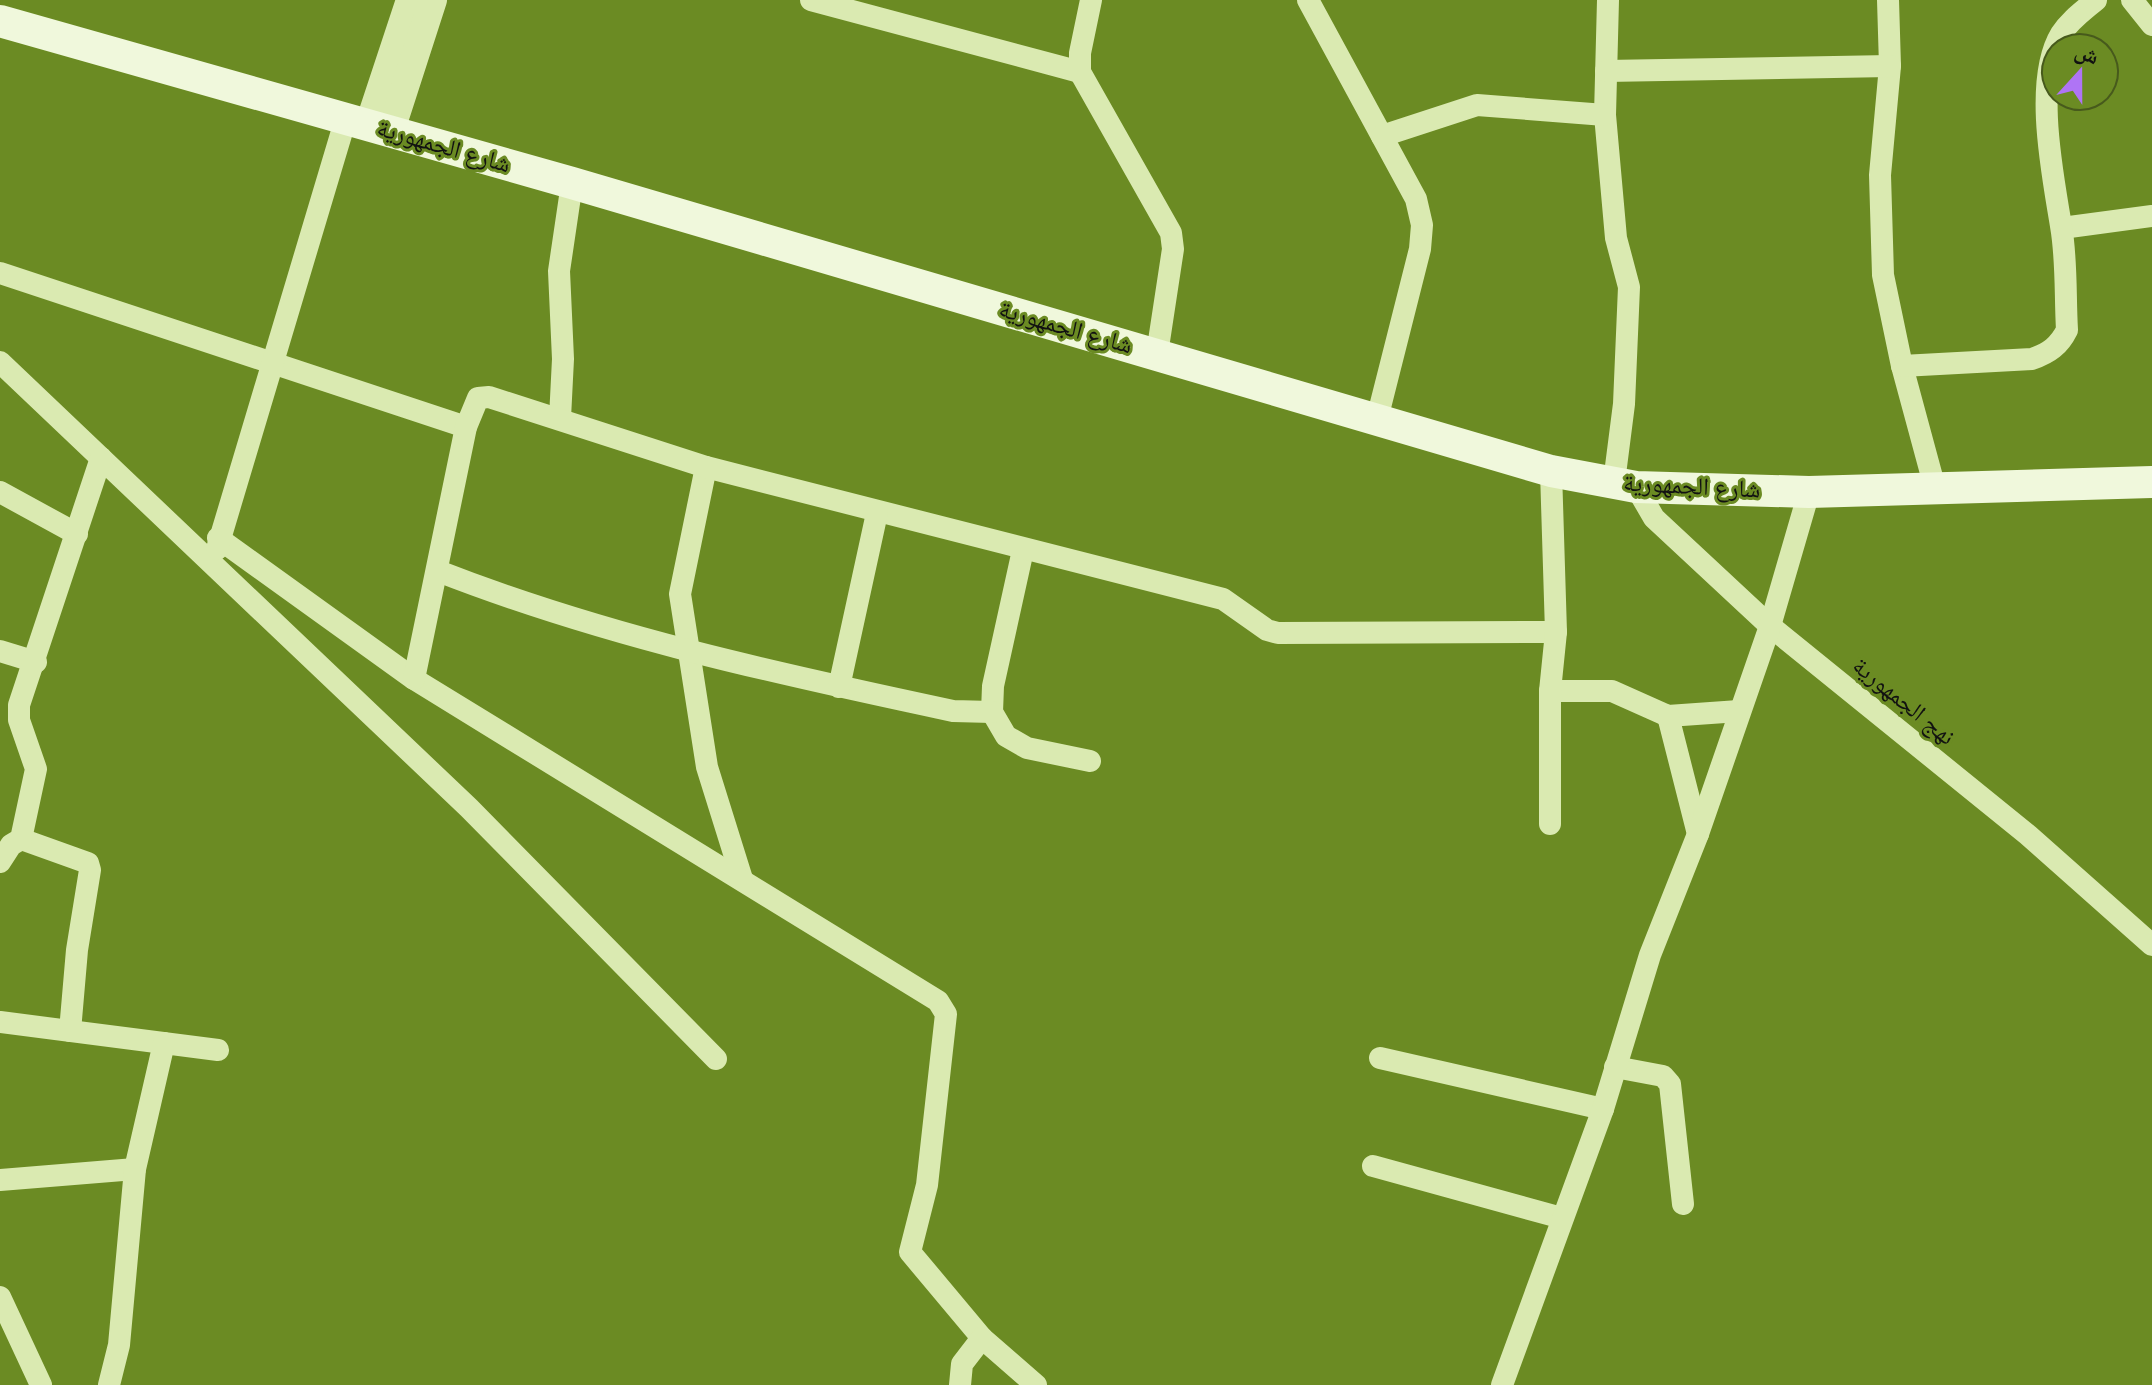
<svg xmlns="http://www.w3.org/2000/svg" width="2152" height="1385" viewBox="0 0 2152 1385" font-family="'Varela Round','Noto Naskh Arabic',sans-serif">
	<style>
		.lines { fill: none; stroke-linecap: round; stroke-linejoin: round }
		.minor { stroke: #daeab1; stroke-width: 22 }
		.tertiary { stroke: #daeab1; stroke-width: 28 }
		.secondary { stroke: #f0f8dc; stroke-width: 32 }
		.labels { text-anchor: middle; stroke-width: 6; stroke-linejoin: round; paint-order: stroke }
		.street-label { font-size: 24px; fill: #111; stroke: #6b8b23 }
	</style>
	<rect width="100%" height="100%" fill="#6b8b23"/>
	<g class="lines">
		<!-- minor -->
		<g class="minor">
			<polyline points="811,0 1080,72"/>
			<polyline points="1091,0 1080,53 1080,72 1171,233 1173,249 1157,354"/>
			<polyline points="1308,0 1416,199 1422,225 1420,249 1377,419"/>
			<polyline points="1608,0 1605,115 1616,238 1629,287 1624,404 1614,482"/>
			<polyline points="1888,0 1890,66 1880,175 1883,275 1902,366 1935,488"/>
			<polyline points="2132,0 2152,25"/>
			<polyline points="1606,71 1890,66"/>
			<polyline points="1382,136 1477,105 1605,115"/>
			<polyline points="2062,228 2152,216"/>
			<polyline points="0,273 466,427"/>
			<polyline points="0,362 469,808 716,1059"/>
			<path d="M1902,366L2032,359C2049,353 2059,346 2067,330C2065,296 2067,260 2061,226C2053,176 2033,80 2061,34C2070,20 2083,11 2096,0"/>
			<polyline points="560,418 563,359 559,271 572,183"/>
			<polyline points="706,467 680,594 707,767 742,879"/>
			<polyline points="1636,487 1654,518 1770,626 2028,835 2152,945"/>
			<polyline points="0,492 77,534"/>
			<polyline points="218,538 414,679 938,1001 946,1014 927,1185 910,1252 982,1338 1036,1385"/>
			<polyline points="217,549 346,118"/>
			<polyline points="1023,550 993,686 992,712 1006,736 1027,748 1090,761"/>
			<path d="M438,571C604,636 779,674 953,711L992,712"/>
			<polyline points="0,651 36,662"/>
			<polyline points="414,679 466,427 478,398 489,397 706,467 1223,599 1267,630 1278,633 1556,632"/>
			<polyline points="839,687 877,513"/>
			<polyline points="1550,691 1612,691 1668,716 1739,711"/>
			<polyline points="1668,716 1698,834"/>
			<polyline points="1550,824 1550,691 1556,632 1551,471"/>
			<polyline points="21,839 88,863 90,870 77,950 70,1031"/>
			<polyline points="0,862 11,845 21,839 36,769 19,720 19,705 101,458"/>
			<polyline points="0,1022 218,1050"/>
			<polyline points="1380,1058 1603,1109"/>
			<polyline points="1615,1067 1663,1076 1670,1084 1683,1204"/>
			<polyline points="1373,1166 1562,1218"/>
			<polyline points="0,1180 135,1169"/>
			<polyline points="0,1297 41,1385"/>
			<polyline points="109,1385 119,1345 135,1169 164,1043"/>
			<polyline points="960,1385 962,1364 982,1338"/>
			<polyline points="1502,1385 1603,1109 1650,955 1698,834 1770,626 1809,492"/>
		</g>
		<!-- tertiary -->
		<g class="tertiary">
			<polyline points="369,124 410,0"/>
			<polyline points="391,130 433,0"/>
		</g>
		<!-- secondary -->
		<polyline class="secondary" points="0,21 572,183 1551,471 1636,487 1809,492 2152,482"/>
	</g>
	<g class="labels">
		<!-- street labels -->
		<g class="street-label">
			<text transform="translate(444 146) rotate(16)" y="8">شارع الجمهورية</text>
			<text transform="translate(1066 327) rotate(16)" y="8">شارع الجمهورية</text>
			<text transform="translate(1692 486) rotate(3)" y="8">شارع الجمهورية</text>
			<text transform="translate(1904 701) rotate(39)" y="8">نهج الجمهورية</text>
		</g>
	</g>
	<!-- north arrow -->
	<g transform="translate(2080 72) rotate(21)"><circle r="38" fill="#6b8b23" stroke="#475a1c" stroke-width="2"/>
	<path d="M0-6L14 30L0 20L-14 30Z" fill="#af74f5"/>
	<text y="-12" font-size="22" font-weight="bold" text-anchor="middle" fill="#111111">ش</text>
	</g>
</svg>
